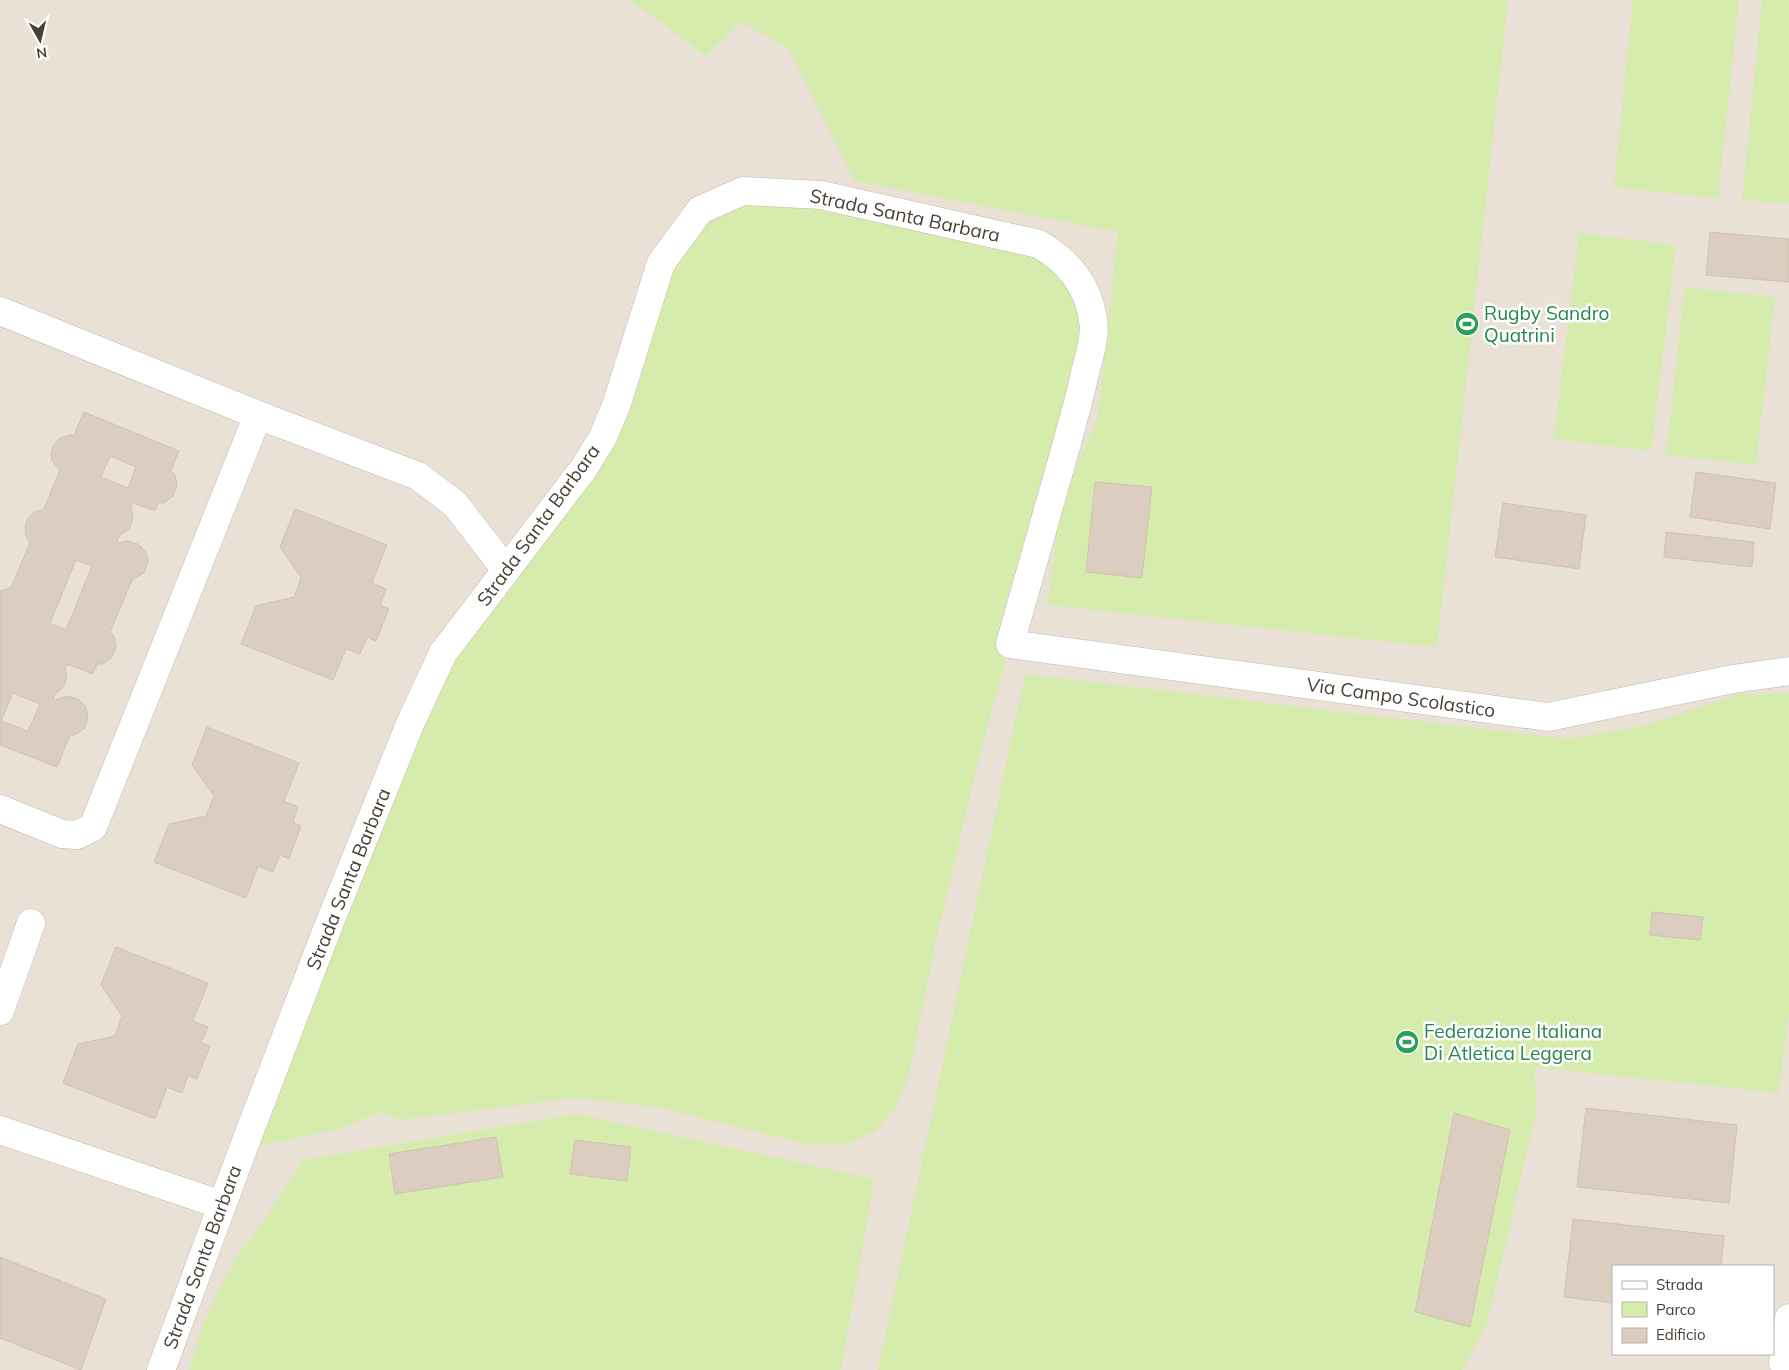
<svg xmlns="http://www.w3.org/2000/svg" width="1789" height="1370" viewBox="0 0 1789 1370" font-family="Mulish,sans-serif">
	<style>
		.residential { fill: #e9e1d5; fill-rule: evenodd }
		.green { fill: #d6ecad }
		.building { fill: #dbcdbf; stroke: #d3c1af; fill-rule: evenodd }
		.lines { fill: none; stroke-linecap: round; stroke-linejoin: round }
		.minor-casing { stroke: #c4b9ac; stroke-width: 29 }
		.minor { stroke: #fff; stroke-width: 28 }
		.labels { text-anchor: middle; stroke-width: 5; stroke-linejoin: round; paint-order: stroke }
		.street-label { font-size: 19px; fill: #493f36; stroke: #fff }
		.leisure-label { font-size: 19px; fill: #27864d; stroke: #fff; text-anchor: start }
	</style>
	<rect width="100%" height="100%" fill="#f5f0e8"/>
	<!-- residential -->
	<path class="residential" d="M0,0H1789V1370H0ZM1613,1266H1773V1354H1613Z"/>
	<!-- green -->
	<g class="green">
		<polygon points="630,0 1508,0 1437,647 1048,605 1058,518 1083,451 1098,417 1118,232 855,181 789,49 741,22 706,56"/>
		<polygon points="1633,0 1739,0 1718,198 1614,187"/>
		<polygon points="1762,0 1789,0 1789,204 1742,200"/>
		<polygon points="743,191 1039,244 1093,314 1010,644 979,757 935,945 908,1078 895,1109 875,1131 847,1144 810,1145 657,1107 575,1098 400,1120 379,1112 340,1129 243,1149 410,724 584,468 661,263 700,210"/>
		<polygon points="1579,233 1676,245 1651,451 1554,439"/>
		<polygon points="1685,287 1775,297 1756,465 1666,455"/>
		<polygon points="1025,674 1571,739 1647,725 1738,694 1789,693 1789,1015 1778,1093 1534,1067 1537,1107 1487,1324 1462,1370 878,1370"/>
		<polygon points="577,1114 874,1179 841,1370 189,1370 202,1328 218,1291 238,1256 262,1224 303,1160"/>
	</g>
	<!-- building -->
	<g class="building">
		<polygon points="1710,232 1789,239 1789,282 1706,275"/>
		<path d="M84,412L179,451L171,470L175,475L177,486L173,496L164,503H158L155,511L133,503L131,507L133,518L129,529L120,535L117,542L119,543L127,541L138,544L146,552L148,562L144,573L132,580L110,632L114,636L116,647L112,657L103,664H97L93,674L67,664L65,669L67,677L63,688L56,693L53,699L56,700L67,696L78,699L86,707L88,718L84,729L74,735H70L57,767L0,745V591L11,588L30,543L26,536L25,528L27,520L34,512L44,509L60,470L52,461L51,454L53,446L60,438L70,435H74ZM110,456L136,467L128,488L101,477ZM76,560L92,566L66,630L50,623ZM13,693L40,704L28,731L1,721Z"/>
		<polygon points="1696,472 1776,483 1770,529 1690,517"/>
		<polygon points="1095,482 1152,487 1142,578 1086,572"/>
		<polygon points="1503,503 1586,515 1579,569 1495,557"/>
		<polygon points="295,509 387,545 372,583 386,589 380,605 389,609 376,641 367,637 360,654 346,649 333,680 241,644 256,606 294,597 301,578 280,547"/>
		<polygon points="1666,532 1754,542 1752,567 1664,557"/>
		<polygon points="207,727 299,763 284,801 298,807 293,822 301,826 289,859 280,855 273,872 258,866 246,898 154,862 169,824 206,816 214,796 192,765"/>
		<polygon points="1652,912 1703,917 1700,940 1650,935"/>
		<polygon points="116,947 208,983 193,1021 208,1027 201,1043 210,1046 197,1079 188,1075 182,1093 167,1087 155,1119 63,1083 78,1044 115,1036 122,1016 101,985"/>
		<polygon points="1586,1108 1737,1125 1729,1203 1577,1187"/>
		<polygon points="1454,1113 1510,1130 1470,1327 1415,1312"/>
		<polygon points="496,1137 503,1177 395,1194 389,1154"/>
		<polygon points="575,1140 631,1147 627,1181 570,1174"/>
		<polygon points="1573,1219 1724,1236 1721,1266 1613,1266 1613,1303 1564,1297"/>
		<polygon points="0,1257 106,1299 81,1370 0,1338"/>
	</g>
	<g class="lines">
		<!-- minor casing -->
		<g class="minor-casing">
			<g id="minor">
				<polyline points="0,311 258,415 418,476 455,504 506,570"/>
				<polyline points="0,809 62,834 77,835 93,827 258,415"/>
				<polyline points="0,1011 31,923"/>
				<polyline points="0,1130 222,1205"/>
				<polyline points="1789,1318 1783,1363 1789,1363"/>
				<path d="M161,1370L243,1149L326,932L410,724L443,653L584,468L603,437L616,406L661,263L700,210L743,191L821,195L1039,244C1066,260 1086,282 1092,314C1097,334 1090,353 1085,373C1080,397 1073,420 1067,443C1048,510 1029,577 1010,644L1548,717L1733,679L1789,671"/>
			</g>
		</g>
		<!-- minor -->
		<use href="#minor" class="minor"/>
	</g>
	<!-- icons -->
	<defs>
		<g id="stadium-disc" transform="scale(1.25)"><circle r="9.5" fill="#2e9e5b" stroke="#fff"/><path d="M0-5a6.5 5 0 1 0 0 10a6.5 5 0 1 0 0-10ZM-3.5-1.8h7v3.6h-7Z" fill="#fff"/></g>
	</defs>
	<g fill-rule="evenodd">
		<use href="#stadium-disc" x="1467" y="324"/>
		<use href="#stadium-disc" x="1407" y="1042"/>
	</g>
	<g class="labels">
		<!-- street labels -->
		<g class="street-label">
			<text transform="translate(905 215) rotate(12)" y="7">Strada Santa Barbara</text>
			<text transform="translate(538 525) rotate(-54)" y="7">Strada Santa Barbara</text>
			<text transform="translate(1401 697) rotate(8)" y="7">Via Campo Scolastico</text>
			<text transform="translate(348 879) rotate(-68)" y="7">Strada Santa Barbara</text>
			<text transform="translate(202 1257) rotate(-70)" y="7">Strada Santa Barbara</text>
		</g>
		<!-- leisure labels -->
		<g class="leisure-label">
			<text x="1484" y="320">Rugby Sandro<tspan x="1484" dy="22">Quatrini</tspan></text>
			<text x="1424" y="1038">Federazione Italiana<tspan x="1424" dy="22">Di Atletica Leggera</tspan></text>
		</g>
	</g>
	<!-- legend -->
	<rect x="1612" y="1265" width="162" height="90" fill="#ffffff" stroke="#b6b2af"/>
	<rect x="1622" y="1281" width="25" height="8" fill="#ffffff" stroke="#b6b2af"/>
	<text x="1656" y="1290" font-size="15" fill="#493f36">Strada</text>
	<rect x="1622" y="1302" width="25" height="15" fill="#d6ecad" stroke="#b6b2af"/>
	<text x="1656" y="1315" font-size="15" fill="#493f36">Parco</text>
	<rect x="1622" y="1328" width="25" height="15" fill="#dbcdbf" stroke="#b6b2af"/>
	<text x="1656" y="1340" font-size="15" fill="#493f36">Edificio</text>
	<!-- north arrow -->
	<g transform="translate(40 40) rotate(172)" stroke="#ffffff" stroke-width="4" paint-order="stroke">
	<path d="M0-4L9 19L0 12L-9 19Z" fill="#493f36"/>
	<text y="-8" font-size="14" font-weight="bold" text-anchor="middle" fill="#493f36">N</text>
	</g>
</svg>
